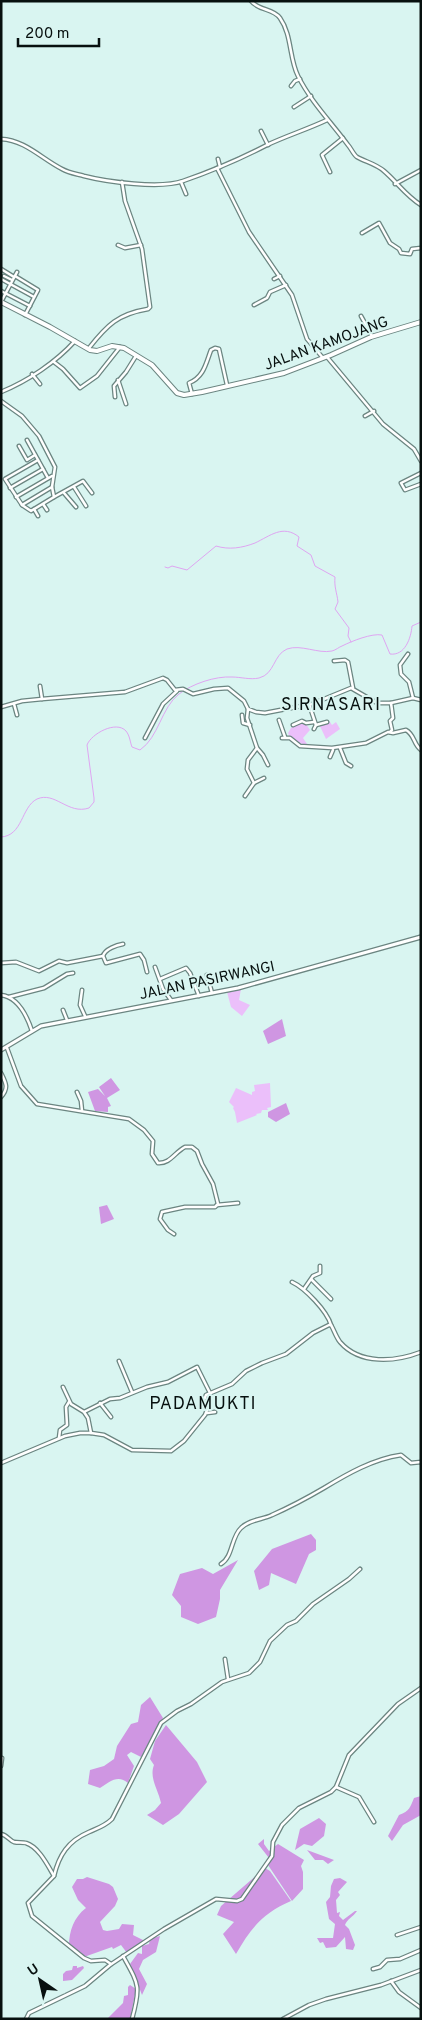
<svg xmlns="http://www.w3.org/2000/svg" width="422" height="2020" viewBox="0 0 422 2020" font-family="Overpass,sans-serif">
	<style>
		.green { fill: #ebbffa }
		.forest { fill: #cf96e2 }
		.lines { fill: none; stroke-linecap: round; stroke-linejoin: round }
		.stream { stroke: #dfa5f2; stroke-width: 1 }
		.minor-casing { stroke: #6b8581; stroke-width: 5 }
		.tertiary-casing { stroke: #6b8581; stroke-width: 5.5 }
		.secondary-casing { stroke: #6b8581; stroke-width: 6 }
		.minor { stroke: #fff; stroke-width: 2.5 }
		.tertiary { stroke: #fff; stroke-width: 3 }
		.secondary { stroke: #fff; stroke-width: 4 }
		.labels { text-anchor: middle; stroke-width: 4; stroke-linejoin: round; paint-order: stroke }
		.street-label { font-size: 15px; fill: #07100f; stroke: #d9f5f1 }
		.quarter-label { font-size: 18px; letter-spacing: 1px; fill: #07100f; stroke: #d9f5f1 }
	</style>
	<rect width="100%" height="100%" fill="#d9f5f1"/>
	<!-- green -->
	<g class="green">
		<path d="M304,721L310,730L303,738L307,744C298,744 291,742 288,733L291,728Z"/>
		<polygon points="330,722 332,725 336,722 340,729 326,739 319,724"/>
		<polygon points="241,989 239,1000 250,1005 242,1016 231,1007 227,992"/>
		<polygon points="270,1083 271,1107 267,1108 268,1110 262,1110 261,1113 256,1114 257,1115 237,1123 235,1112 233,1108 234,1107 229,1102 236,1088 252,1095 252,1092 255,1091 254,1085"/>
	</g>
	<!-- forest -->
	<g class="forest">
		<polygon points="282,1019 286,1036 268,1044 263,1031"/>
		<polygon points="111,1078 120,1090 107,1098 111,1106 108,1107 108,1112 95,1111 88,1092 98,1089 105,1096 99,1087"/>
		<polygon points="286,1103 290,1114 276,1122 268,1117 268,1112"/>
		<polygon points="107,1205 114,1219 101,1224 99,1207"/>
		<polygon points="311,1534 316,1540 316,1550 309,1554 296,1584 271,1573 269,1585 259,1590 254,1571 272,1549"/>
		<polygon points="238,1560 220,1590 220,1599 216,1617 198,1624 181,1617 181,1606 172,1595 180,1574 202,1568 213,1574"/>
		<path d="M150,1697L163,1718L141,1757L131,1752L127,1755L134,1766L128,1783C118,1774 109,1782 100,1788L88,1784L90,1770L104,1766L114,1759L117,1746L131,1724L138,1722L141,1705Z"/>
		<path d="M166,1725L197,1762L207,1782L179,1814L163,1825L147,1815L155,1810L161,1803C158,1789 149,1778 154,1765L150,1759L155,1741Z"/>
		<path d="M421,1796V1815L403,1825L392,1841L388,1836L399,1815C410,1811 410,1807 414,1798Z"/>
		<polygon points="319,1818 326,1824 324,1836 312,1846 304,1844 295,1850 300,1829"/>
		<polygon points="264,1839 264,1844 269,1851 278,1844 304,1860 301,1866 303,1872 303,1889 292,1901 266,1862 269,1858 258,1844"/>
		<polygon points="307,1850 334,1860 328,1864 323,1860 315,1860"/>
		<path d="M265,1868L270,1871L291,1901C263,1913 251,1928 236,1954L223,1934L234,1922L217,1915L221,1906Z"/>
		<path d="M87,1877L109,1884L113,1887L118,1899L115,1906L100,1922L103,1930L107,1931L119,1929L122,1924L134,1925L133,1935L145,1941L127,1953L121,1945L113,1949L112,1947L84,1957L69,1946C69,1931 74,1917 86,1908L78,1900L72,1887L77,1879H83Z"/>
		<path d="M340,1878L347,1882L338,1892L340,1895L336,1900L337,1913L340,1912L339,1916L343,1920L355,1911H357C353,1917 347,1919 345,1925L349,1929L355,1945L353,1950L346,1949L345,1937L336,1947L326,1948L323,1942L320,1943L317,1938H333L335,1924L329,1919L326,1902L330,1897L331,1886L334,1879Z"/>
		<polygon points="160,1936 156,1952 143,1960 139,1969 147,1984 142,1995 130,1964 138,1953 142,1954 142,1946 149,1944 150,1939"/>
		<polygon points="73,1966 77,1966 77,1968 83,1966 84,1968 72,1980 63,1981 63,1974 66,1971 72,1970"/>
		<polygon points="130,1985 136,1989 130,2019 107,2019 123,2003 124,1996 128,1995 128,1987"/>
	</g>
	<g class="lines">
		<!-- stream -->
		<g class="stream">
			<path d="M165,567L168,568L172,566L187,570L216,546C229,550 242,548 255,543C270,536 283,524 299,537L297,546L311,555L315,566L335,577C334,587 337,593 338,602L335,609L349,628L348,636L351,642"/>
			<path d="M1,837C23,836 21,807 37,799C55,791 68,815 89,808L94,802V798L87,745C91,734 116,720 126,731C130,736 130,742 132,747L140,750C159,737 161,708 179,694C192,684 215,676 232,677C241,677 250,680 259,678C275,674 273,655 287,649C301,644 318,654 332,651C336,650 339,647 342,646C352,641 372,633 382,635L390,654C405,656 411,638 412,626L421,622"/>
		</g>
		<!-- minor casing -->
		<g class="minor-casing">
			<g id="minor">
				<path d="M251,1C259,11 273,8 280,18C292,35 289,58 298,76C311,102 331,122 348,145C351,148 353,154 357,157C366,162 376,164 384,171C397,182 406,196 421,205"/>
				<polyline points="291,86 295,81 300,79"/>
				<polyline points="294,107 311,96"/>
				<polyline points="261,131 268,145"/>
				<path d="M1,139C25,140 42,159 62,169C69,173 77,174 84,176C107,182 161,189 183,181C212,171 240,159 267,145C286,136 308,129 327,120"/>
				<polyline points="218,159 220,167"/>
				<polyline points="217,168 249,232 292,295 307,339 323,358"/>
				<polyline points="330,172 322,155 343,138"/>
				<polyline points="181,182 186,194"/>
				<polyline points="395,184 421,170"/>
				<polyline points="362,233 379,223 390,243 399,249 401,253 410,254 412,249 421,248"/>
				<polyline points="118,245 125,248 141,245"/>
				<polyline points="1,269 14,277"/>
				<polyline points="4,276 12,280"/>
				<polyline points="15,276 38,290 25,315"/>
				<polyline points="1,279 34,297"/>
				<polyline points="274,279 280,276"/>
				<polyline points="1,291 30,306"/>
				<polyline points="1,302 17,272"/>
				<polyline points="254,305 267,298 270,292 286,285"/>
				<polyline points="361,316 372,336"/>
				<path d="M89,348C107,325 118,314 148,309L150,307L142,249L125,201L122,182"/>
				<polyline points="327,357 383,424 414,449 421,461"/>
				<polyline points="54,362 63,369 80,388 97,376 120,347"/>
				<polyline points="32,374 40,384"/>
				<polyline points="118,380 126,404"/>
				<path d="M1,392C28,381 56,362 75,341"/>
				<path d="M192,394L189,383C204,377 206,363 211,350L215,348L219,349L227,385"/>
				<polyline points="115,397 114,386 126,372 136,356"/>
				<polyline points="1,401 22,416 39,436 55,467 52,487 54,497 31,511 22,505 5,479 38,460"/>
				<polyline points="365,416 374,411"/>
				<polyline points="27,440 48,478"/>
				<polyline points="19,446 27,460 35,455"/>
				<polyline points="421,473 401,483 405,490 421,484"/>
				<polyline points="74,487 86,506"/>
				<polyline points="10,488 43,469"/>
				<polyline points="64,493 76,507"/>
				<polyline points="16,497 52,476"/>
				<polyline points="54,497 83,481 92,493"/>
				<polyline points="43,504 47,510"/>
				<polyline points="22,505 52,487"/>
				<polyline points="34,509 38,516"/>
				<polyline points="408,654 400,665 401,674 409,682 413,698"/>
				<polyline points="334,661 345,660 348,662 353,688"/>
				<polyline points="40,686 42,699"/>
				<polyline points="14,704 17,715"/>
				<polyline points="309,704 316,725 314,729"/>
				<polyline points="1,707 22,701 42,699 125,692 163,678 167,680 175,690 183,689 193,694 214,689 228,688 244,701 248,709 256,712 265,713 312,704 351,688 377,703 391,703 413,698 421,700"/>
				<polyline points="242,715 243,723 250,725"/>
				<polyline points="279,720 285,737"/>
				<polyline points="293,725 302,721 306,723 314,722"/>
				<polyline points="316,725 327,722"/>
				<polyline points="390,732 392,730 390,721 393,718 391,703"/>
				<polyline points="145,738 163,704 177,691"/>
				<path d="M282,738H290L300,746L332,748L366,743L388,732L393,733L406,730C415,735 413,744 421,750"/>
				<polyline points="257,748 263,755 268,765"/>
				<polyline points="340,748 346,763 351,766"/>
				<polyline points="330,757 333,750"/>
				<polyline points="254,783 264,778"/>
				<polyline points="245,796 254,783 247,769 248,760 257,748 247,718 248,709"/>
				<path d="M103,956C105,949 117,945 123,944"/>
				<polyline points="1,963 16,962 39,971 59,961 67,963 103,956 106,963 140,954 144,960 147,972"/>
				<polyline points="155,967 163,989 171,1000"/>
				<polyline points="207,975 212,993"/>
				<polyline points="160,979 186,968 190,973 199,996"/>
				<polyline points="82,990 80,1005 85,1016"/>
				<path d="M1,995C18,997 27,1016 32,1031"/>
				<polyline points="9,997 44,988 67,974 73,973"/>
				<polyline points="63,1010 67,1020"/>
				<path d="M7,1048L21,1086L37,1104L129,1119L144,1130L153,1141L152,1154L158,1163C170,1164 175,1152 185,1147H192L197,1151L202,1164L213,1184L218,1204L215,1207H185L162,1212L160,1219L168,1230L174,1234"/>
				<path d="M1,1073C6,1083 9,1088 1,1097"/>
				<polyline points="77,1092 81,1101 82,1111"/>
				<polyline points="217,1205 238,1203"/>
				<polyline points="312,1280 331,1299"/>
				<path d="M292,1282C305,1288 327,1311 331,1325"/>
				<polyline points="304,1289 313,1276 320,1273 320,1266"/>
				<polyline points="119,1361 132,1392"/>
				<polyline points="63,1387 71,1404 84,1412 88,1418 91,1433"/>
				<polyline points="100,1403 111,1417"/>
				<polyline points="84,1412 110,1399 120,1398 147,1387 168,1382 197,1367 210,1393"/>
				<polyline points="207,1413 215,1412"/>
				<polyline points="59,1438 60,1430 67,1425 66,1407 69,1402"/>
				<path d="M1,1463L65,1436L80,1433H91L104,1435L132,1450L171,1451L184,1441L205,1415L207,1410L204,1400L206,1395L232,1384L246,1371L262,1363L286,1354L313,1333L329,1325H331C334,1330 336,1337 340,1342C360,1365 395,1362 421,1352"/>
				<path d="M221,1564C233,1557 231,1537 241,1528C250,1519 262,1520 272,1515C290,1507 307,1498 324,1488C347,1474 373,1459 401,1455L411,1463L421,1462"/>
				<polyline points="225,1659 228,1679"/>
				<polyline points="1,1766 2,1758"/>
				<polyline points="336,1787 359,1797 374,1822"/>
				<path d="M1,1834C7,1835 9,1840 14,1842C18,1843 23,1842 26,1843C39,1847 48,1866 54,1876L28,1903L32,1916L84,1958L91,1961L105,1960L111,1964"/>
				<path d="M54,1876C59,1855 68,1841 89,1832C98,1828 105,1826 112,1819L161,1723L177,1711L191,1704L222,1682L249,1673L260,1662L270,1641L287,1625L296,1621L313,1604L349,1579L360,1569"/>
				<polyline points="397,1935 421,1927"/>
				<path d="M123,1956C139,1985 141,1986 132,2019"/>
				<polyline points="373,1969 380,1967 387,1960 400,1959 421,1950"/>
				<polyline points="391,1981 399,1992 421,2008"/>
				<polyline points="26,2019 29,2013 85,1986 110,1965 164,1929 216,1899 237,1901 242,1899 272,1856 273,1842 282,1825 299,1808 331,1792 336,1787 349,1755 398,1704 421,1688"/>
				<polyline points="283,2019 309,2005 326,1999 381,1985 421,1970"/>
			</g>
		</g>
		<!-- tertiary casing -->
		<g class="tertiary-casing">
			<polyline id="tertiary" points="1,1050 41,1026 238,988 421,937"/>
		</g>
		<!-- secondary casing -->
		<g class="secondary-casing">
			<polyline id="secondary" points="1,302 50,327 90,350 97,351 112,346 124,348 152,365 177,393 184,395 202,392 284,373 331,355 371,337 421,322"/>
		</g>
		<!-- minor -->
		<use href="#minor" class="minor"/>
		<!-- tertiary -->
		<use href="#tertiary" class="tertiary"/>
		<!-- secondary -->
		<use href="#secondary" class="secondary"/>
	</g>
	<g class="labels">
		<!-- street labels -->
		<g class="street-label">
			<text transform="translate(326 343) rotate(-20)" y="5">JALAN KAMOJANG</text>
			<text transform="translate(207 980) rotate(-12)" y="5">JALAN PASIRWANGI</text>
		</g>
		<!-- quarter labels -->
		<g class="quarter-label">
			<text x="331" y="710">SIRNASARI</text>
			<text x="203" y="1409">PADAMUKTI</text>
		</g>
	</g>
	<!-- border -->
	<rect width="422" height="2020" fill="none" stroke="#07100f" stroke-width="5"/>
	<!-- north arrow -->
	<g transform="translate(40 1980) rotate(326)" stroke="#d9f5f1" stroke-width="4" paint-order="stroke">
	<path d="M0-4L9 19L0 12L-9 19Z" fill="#07100f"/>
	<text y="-8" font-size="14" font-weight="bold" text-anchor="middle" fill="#07100f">U</text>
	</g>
	<!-- scale -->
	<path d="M18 38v8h81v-8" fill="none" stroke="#07100f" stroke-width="2.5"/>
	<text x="25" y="38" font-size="15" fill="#07100f" stroke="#d9f5f1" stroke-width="4" paint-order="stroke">200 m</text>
</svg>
